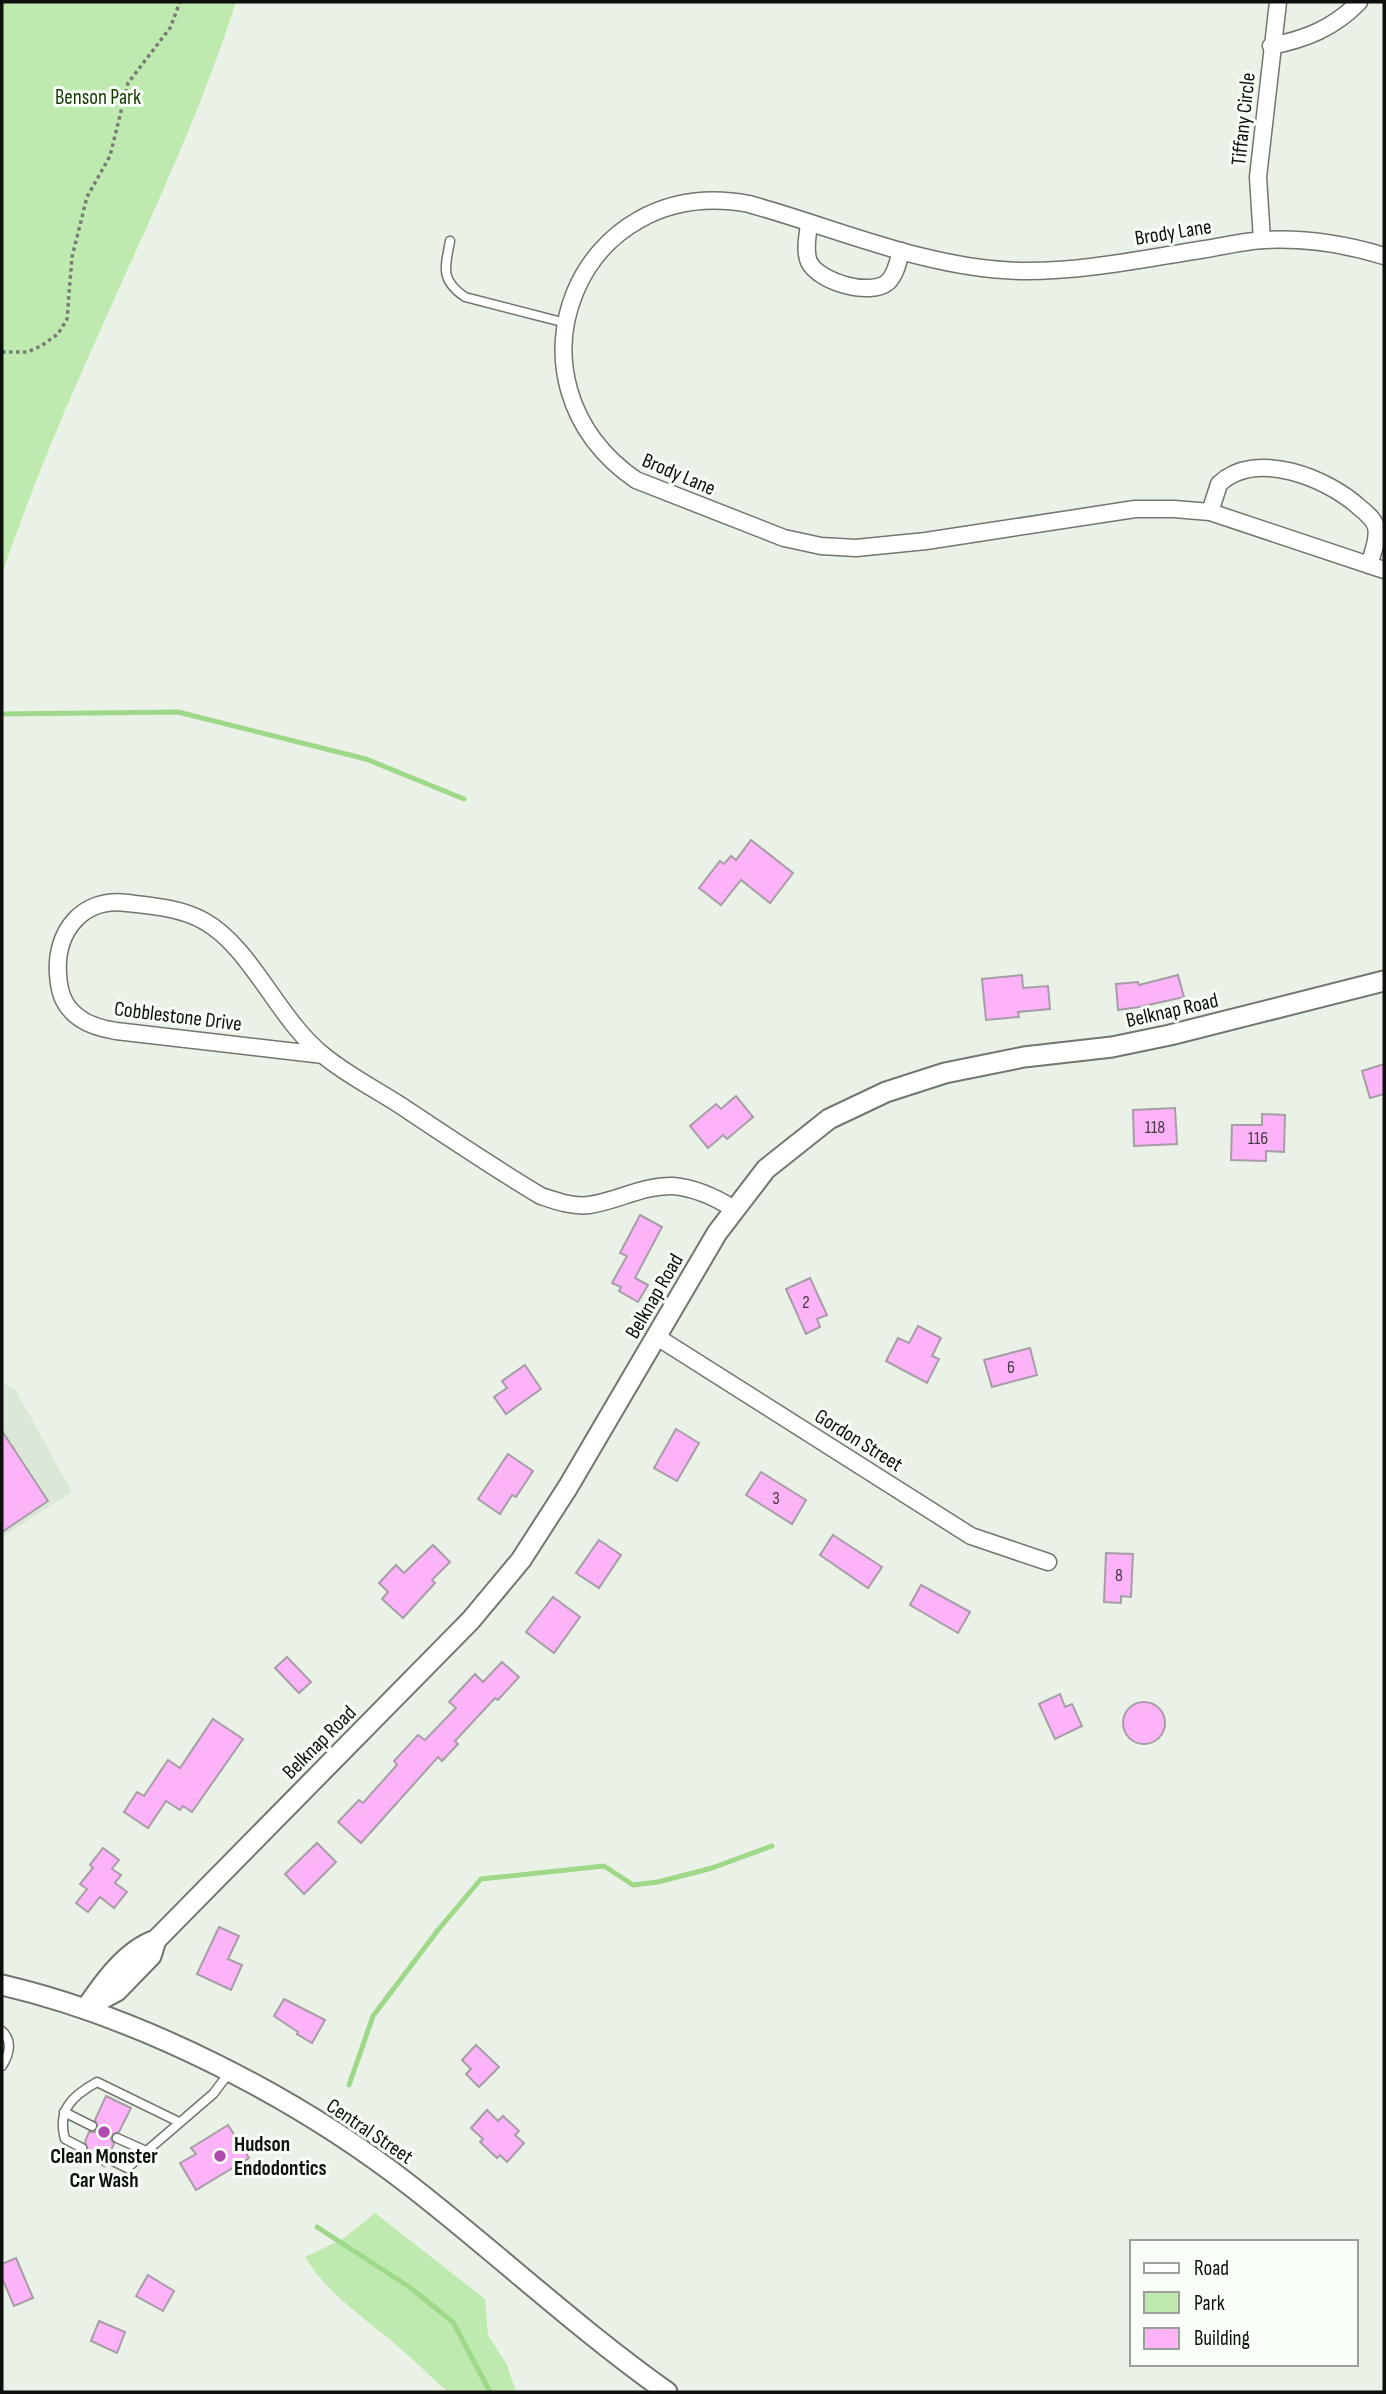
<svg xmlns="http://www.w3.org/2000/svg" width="1386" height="2394" viewBox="0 0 1386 2394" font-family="'Sofia Sans Condensed',sans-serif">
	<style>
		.built { fill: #dbe8d7 }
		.green { fill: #bfeaaf }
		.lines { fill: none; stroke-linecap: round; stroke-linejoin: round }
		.stream { stroke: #9fd889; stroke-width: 5 }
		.building { fill: #fcb3f8; stroke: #a79da6; stroke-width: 2 }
		.service-casing { stroke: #70776d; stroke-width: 11 }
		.minor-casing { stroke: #70776d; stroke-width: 19 }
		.tertiary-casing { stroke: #70776d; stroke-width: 23 }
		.path { stroke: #777c75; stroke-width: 3.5; stroke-dasharray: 3.5 3.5; stroke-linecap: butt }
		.service { stroke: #fff; stroke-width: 8 }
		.minor { stroke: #fff; stroke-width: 16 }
		.tertiary { stroke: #fff; stroke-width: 19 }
		.poi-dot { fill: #b14baf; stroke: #f8fff6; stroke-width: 2.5 }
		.labels { text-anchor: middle; stroke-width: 6; stroke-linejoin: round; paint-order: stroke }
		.number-label { font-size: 18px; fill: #493947 }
		.park-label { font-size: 21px; fill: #133700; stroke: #f8fff6 }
		.street-label { font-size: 21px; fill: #0d100c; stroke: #f8fff6 }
		.poi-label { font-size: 21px; font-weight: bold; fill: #0d100c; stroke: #f8fff6; text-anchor: start }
	</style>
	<rect width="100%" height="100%" fill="#eaf2e7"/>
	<!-- built -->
	<polygon class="built" points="2,1383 15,1389 72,1492 2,1537"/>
	<!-- green -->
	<g class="green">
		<path d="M2,2H236C195,130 134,252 80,376C51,441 25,507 2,574Z"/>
		<path d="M375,2213L485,2299L488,2335L507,2365L516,2392H448C425,2372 403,2349 378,2330C351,2308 323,2287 305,2257L343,2239Z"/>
	</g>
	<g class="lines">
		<!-- stream -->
		<g class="stream">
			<polyline points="2,714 178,712 366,759 464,799"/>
			<polyline points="349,2085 373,2016 438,1930 481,1879 604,1866 633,1885 658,1882 712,1868 772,1846"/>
			<polyline points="317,2227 408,2286 453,2322 490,2392"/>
		</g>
	</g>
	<!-- building -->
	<g class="building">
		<polygon points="751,840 793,873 770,903 741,880 721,905 699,888 720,861 724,864 731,856 736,860"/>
		<polygon points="1022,975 1023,988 1048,986 1050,1009 1018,1012 1019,1017 986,1020 982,979"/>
		<polygon points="1178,975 1184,997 1139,1007 1118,1010 1116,984 1138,982 1139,985"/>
		<polygon points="1384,1064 1384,1094 1370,1098 1362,1071"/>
		<polygon points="736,1096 753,1117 727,1139 723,1135 708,1148 690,1126 716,1104 721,1109"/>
		<polygon points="1175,1108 1177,1144 1134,1146 1133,1110"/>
		<polygon points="1262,1114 1285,1115 1284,1152 1266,1151 1266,1161 1231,1160 1232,1125 1262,1125"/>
		<polygon points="640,1215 662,1227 635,1278 648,1285 638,1302 619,1291 621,1287 612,1283 627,1256 620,1253"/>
		<polygon points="810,1278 827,1315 817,1319 820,1327 806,1334 786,1289"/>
		<polygon points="918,1326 941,1338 932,1356 939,1359 927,1383 886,1361 898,1338 909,1343"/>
		<polygon points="1030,1348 1037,1375 992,1387 984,1360"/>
		<polygon points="525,1365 541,1389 506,1414 494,1397 507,1388 502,1381"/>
		<polygon points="676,1429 699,1443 677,1481 654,1468"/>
		<polygon points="2,1431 48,1501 2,1532"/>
		<polygon points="508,1454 533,1471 516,1497 512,1495 500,1514 478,1499"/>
		<polygon points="761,1472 806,1500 792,1524 746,1495"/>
		<polygon points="833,1535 882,1567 868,1588 820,1555"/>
		<polygon points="599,1540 621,1555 599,1588 576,1573"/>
		<polygon points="433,1545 450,1562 432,1580 435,1583 403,1618 382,1599 388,1592 379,1583 396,1565 404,1573"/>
		<polygon points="1106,1553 1133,1554 1131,1597 1121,1596 1121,1603 1104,1602"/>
		<polygon points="921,1585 970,1612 958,1633 910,1605"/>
		<polygon points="553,1597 580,1617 554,1653 526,1632"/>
		<polygon points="287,1657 311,1682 299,1693 275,1668"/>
		<polygon points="502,1662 519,1677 498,1700 495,1698 455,1741 458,1744 442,1761 438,1757 361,1843 338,1822 359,1800 363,1803 397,1765 394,1761 418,1735 425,1740 456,1708 449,1702 475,1674 483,1682"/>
		<polygon points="1060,1694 1065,1707 1072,1704 1082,1726 1055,1739 1039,1704"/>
		<circle cx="1144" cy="1723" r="21"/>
		<polygon points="213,1719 243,1739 192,1812 183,1806 180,1810 166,1801 148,1828 124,1812 137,1792 144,1796 168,1760 180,1768"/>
		<polygon points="317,1843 336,1862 304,1894 285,1874"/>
		<polygon points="103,1848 119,1860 112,1869 121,1875 115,1883 127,1892 114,1908 100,1897 88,1912 76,1903 87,1889 80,1884 93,1868 90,1865"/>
		<polygon points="219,1927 239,1936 228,1959 242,1965 231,1990 197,1974"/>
		<polygon points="284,1999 325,2020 312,2043 297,2034 298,2032 274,2016"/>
		<polygon points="476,2045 499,2067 479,2087 466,2074 471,2069 462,2060"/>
		<polygon points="106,2096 131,2108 119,2132 111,2135 111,2139 114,2144 110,2152 104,2152 101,2156 104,2166 79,2154 85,2154 88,2150 85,2142 89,2132 95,2132 98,2128 95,2120"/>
		<polygon points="487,2110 498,2121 503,2116 519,2131 515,2135 524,2143 507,2162 500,2155 497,2158 480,2142 483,2139 471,2128"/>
		<polygon points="228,2125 249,2158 196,2190 180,2163 196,2154 191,2148"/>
		<polygon points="16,2258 33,2298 14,2306 2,2278 2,2264"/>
		<polygon points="148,2275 174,2291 163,2311 136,2296"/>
		<polygon points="99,2321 125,2332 117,2353 91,2341"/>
	</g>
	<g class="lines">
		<!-- service casing -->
		<g class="service-casing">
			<g id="service">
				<path d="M450,241C445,268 440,280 465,297L566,323"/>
				<path d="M2,2031C13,2041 9,2055 2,2066"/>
				<polyline points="64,2112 92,2126"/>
				<polyline points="117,2138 146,2151"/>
				<path d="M82,2148L65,2139C57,2110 72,2096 97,2082L179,2122"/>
				<polyline points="107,2158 127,2168 213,2094 229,2073"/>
			</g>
		</g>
		<!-- minor casing -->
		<g class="minor-casing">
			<g id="minor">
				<path d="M1271,46C1306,39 1334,28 1359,2"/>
				<path d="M809,223C808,235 804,250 809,262C819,282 870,297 888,282C896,274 898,262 901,251"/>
				<polyline points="1262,240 1258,177 1278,2"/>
				<path d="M1384,256C1345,244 1304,238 1264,240C1245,241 1225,246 1206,249C1146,258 1083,272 1021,271C927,269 839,229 749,204C578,172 493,381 636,480L784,538L821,546L856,548L926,541L1135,509H1174L1210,512L1384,570"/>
				<path d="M1210,512L1219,484C1256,449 1327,478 1359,507C1365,512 1374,519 1376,527C1379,539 1372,554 1369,565"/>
				<path d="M323,1055L116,1031C104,1029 91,1026 81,1019C64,1008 59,993 58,974C55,932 82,897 127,903C153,906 181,908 204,921C252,948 277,1018 323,1055C347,1075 377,1090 403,1107C448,1137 494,1168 541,1196C556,1201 572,1207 589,1205C618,1201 643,1185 673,1186C696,1188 715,1197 734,1209"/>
				<polyline points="657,1337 971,1536 1048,1562"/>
			</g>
		</g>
		<!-- tertiary casing -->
		<g class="tertiary-casing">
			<g id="tertiary">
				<path d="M2,1985C143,2018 298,2098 412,2187C498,2254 578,2329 667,2392"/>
				<polyline points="89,2006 117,1991 151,1956 156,1940"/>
				<path d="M86,2008C103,1983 126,1950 156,1940L471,1620L521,1560L568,1487L717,1233L766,1169L829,1119L886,1092L945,1073L1024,1057L1112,1047L1170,1035L1384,981"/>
			</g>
		</g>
		<!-- path -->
		<polyline class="path" points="2,352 27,352 41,346 58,334 67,319 72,257 87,197 110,156 128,83 170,28 180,2"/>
		<!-- service -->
		<use href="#service" class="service"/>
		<!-- minor -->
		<use href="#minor" class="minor"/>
		<!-- tertiary -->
		<use href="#tertiary" class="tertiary"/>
	</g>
	<!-- markers -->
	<g class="poi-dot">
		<circle cx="104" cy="2132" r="7"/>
		<circle cx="220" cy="2156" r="7"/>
	</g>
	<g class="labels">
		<!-- number labels -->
		<g class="number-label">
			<text x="1155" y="1133">118</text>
			<text x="1258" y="1144">116</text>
			<text x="806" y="1308">2</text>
			<text x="1011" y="1373">6</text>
			<text x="776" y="1504">3</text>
			<text x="1119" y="1581">8</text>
		</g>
		<!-- park labels -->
		<g class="park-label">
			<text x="98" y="104">Benson Park</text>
		</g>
		<!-- street labels -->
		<g class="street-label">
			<text transform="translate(1243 119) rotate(-84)" y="7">Tiffany Circle</text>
			<text transform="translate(1173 232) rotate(-9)" y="7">Brody Lane</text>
			<text transform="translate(679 474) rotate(23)" y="7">Brody Lane</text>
			<text transform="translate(1172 1010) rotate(-13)" y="7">Belknap Road</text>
			<text transform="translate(178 1016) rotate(7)" y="7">Cobblestone Drive</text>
			<text transform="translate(654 1296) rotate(-60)" y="7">Belknap Road</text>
			<text transform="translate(859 1440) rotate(32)" y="7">Gordon Street</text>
			<text transform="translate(319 1742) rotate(-45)" y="7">Belknap Road</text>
			<text transform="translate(370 2131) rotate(34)" y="7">Central Street</text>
		</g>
		<!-- poi labels -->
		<g class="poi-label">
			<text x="234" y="2151">Hudson<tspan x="234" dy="24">Endodontics</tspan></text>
			<text x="104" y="2163" text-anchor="middle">Clean Monster<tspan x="104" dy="24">Car Wash</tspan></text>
		</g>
	</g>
	<!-- border -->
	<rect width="1386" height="2394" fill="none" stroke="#0d100c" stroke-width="7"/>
	<!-- legend -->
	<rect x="1130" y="2240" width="228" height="126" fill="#f8fff6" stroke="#9a9f98" stroke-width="2"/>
	<rect x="1144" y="2263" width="35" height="10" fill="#ffffff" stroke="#9a9f98" stroke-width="2"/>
	<text x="1194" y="2275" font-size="21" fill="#0d100c">Road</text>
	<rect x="1144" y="2292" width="35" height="21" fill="#bfeaaf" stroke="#9a9f98" stroke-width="2"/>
	<text x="1194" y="2310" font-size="21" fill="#0d100c">Park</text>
	<rect x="1144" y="2328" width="35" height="21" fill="#fcb3f8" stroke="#9a9f98" stroke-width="2"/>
	<text x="1194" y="2345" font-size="21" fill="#0d100c">Building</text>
</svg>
